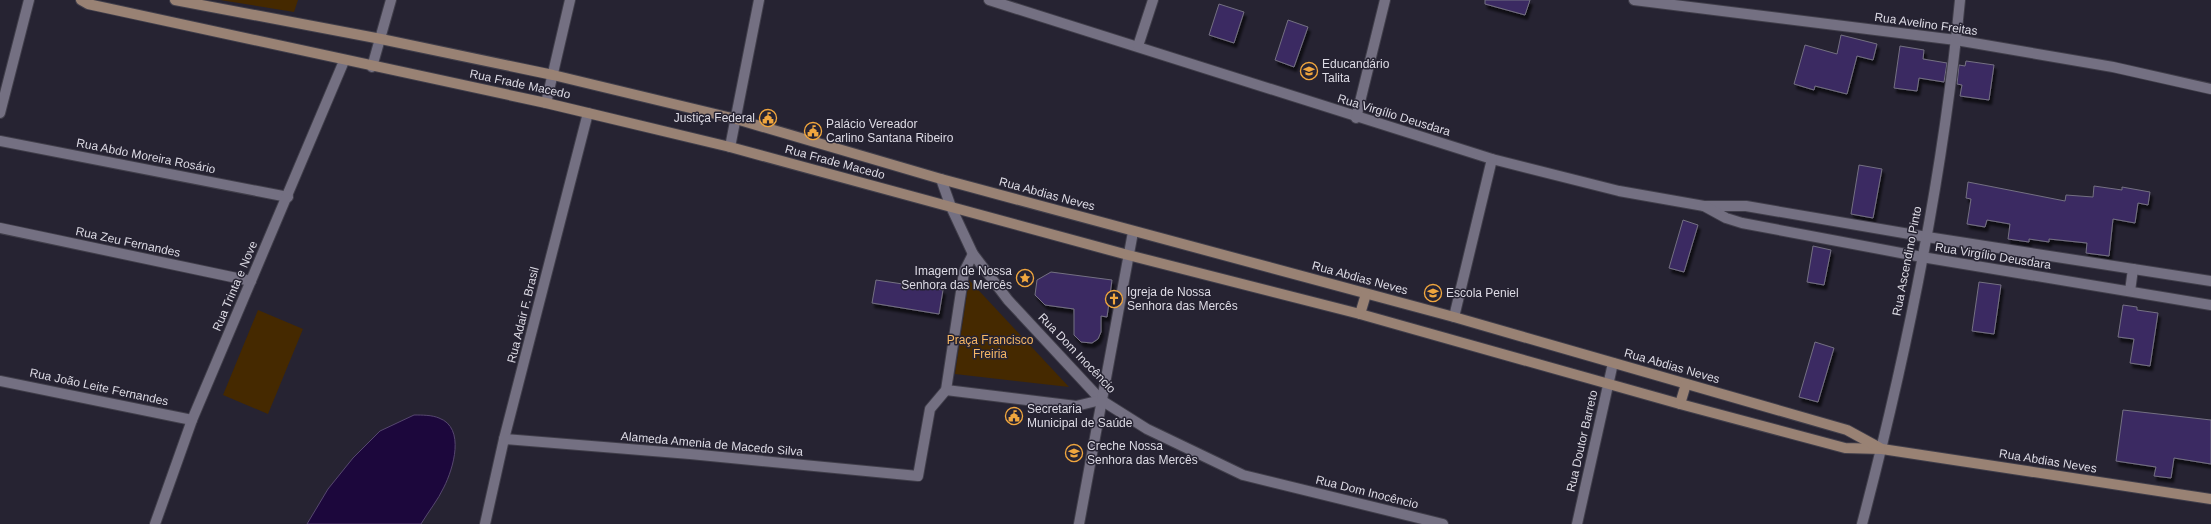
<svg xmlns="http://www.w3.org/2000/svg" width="2211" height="524" viewBox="0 0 2211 524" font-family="Helvetica,sans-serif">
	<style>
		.green { fill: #452900 }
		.water { fill: #1c073c; stroke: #56476f }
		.building { fill: #3b2b62; stroke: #747082; filter: url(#shadow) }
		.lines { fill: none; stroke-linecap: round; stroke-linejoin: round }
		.minor-casing { stroke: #403e4a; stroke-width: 12 }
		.tertiary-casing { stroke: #403e4a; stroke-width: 12 }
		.secondary-casing { stroke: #403e4a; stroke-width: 12 }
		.minor { stroke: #747082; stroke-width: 10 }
		.tertiary { stroke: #747082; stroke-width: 10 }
		.secondary { stroke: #998274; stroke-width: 10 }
		.labels { text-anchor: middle; stroke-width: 3; stroke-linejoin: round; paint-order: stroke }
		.street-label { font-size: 12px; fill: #dddbe5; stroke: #262332 }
		.poi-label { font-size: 12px; fill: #dddbe5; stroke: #262332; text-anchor: start }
		.park-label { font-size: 12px; fill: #f7b765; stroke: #262332 }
	</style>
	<defs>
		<filter id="shadow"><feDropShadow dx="2.5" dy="4.5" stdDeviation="1" flood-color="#0009"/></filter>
	</defs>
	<rect width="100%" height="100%" fill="#262332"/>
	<!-- green -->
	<g class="green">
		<polygon points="220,0 298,0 294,12"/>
		<polygon points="969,280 1069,387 955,374"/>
		<polygon points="258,310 303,329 268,414 223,395"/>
	</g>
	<!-- water -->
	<path class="water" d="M414,415C422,415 432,415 439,418C466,428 453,469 444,487C438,500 428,512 421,524H307L328,489L353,458L380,431Z"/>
	<!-- building -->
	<g class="building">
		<polygon points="1485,0 1530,0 1525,15 1485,4"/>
		<polygon points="1219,4 1244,12 1234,43 1209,35"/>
		<polygon points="1288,20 1308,27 1294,67 1275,60"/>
		<polygon points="1841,35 1877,44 1873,60 1857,56 1847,94 1815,86 1814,90 1794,84 1805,45 1837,54"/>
		<polygon points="1900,46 1924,50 1923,59 1947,63 1944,82 1919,78 1917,91 1894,88"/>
		<polygon points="1966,61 1994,65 1989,100 1960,96 1962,85 1957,84 1959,65 1965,66"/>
		<polygon points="1859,165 1882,169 1873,218 1851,214"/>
		<polygon points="1968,182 2065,201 2066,195 2093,197 2094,186 2122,190 2122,187 2150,192 2148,205 2138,203 2135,223 2113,219 2109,256 2086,253 2087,243 2049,239 2049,242 2029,239 2029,242 2008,239 2010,224 1987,220 1985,227 1967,224 1971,199 1966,198"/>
		<polygon points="1683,220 1698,225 1684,272 1669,268"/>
		<polygon points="1813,246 1831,250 1824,285 1807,282"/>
		<polygon points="1051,272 1112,280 1107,317 1101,316 1101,332 1098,339 1092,343 1081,342 1074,335 1074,309 1045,305 1035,295 1037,280"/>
		<polygon points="876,280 943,290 939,314 872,303"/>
		<polygon points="1979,282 2001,285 1994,334 1972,331"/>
		<polygon points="2123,305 2137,307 2137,310 2158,313 2150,366 2130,363 2134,339 2118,337"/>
		<polygon points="1815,342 1834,348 1818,402 1799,397"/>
		<polygon points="2123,410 2211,420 2211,464 2174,458 2171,478 2154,476 2156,467 2116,461"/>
	</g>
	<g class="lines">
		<!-- minor casing -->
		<g class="minor-casing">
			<g id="minor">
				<polyline points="989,0 1492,159 1619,191 1704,206 1746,206 1927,237 2211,281"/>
				<polyline points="1634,0 1956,40 2113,67 2211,89"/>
				<polyline points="1138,46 1153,0"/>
				<polyline points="372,67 391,0"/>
				<polyline points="546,103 570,0"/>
				<polyline points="0,113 29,0"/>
				<polyline points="1356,118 1385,0"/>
				<polyline points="0,141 288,197"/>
				<polyline points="941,179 951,207 973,254 1008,300 1101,400 1147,429 1243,475 1443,524"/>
				<polyline points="1704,206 1726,218 1742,223 1922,257 2211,305"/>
				<polyline points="0,228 251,281"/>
				<polyline points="2130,291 2133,269"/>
				<polyline points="1454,317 1492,159"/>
				<polyline points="0,381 192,420"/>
				<polyline points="946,390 1076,406 1101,400"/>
				<polyline points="504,439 690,454 918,476 930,409 946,390 964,272 973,254"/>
				<polyline points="155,524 192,420 344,61"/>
				<polyline points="485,524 504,439 588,113"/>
				<polyline points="1079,524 1133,232"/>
				<polyline points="1577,524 1613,363"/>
				<path d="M1862,524C1907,353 1943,177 1960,0"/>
			</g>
		</g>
		<!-- tertiary casing -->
		<g class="tertiary-casing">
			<polyline id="tertiary" points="730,147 759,0"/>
		</g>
		<!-- secondary casing -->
		<g class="secondary-casing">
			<g id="secondary">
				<polyline points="81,0 88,4 546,103 730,147 1128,255 1360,314 1680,404 1845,448 1882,449 2211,499"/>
				<polyline points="175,0 381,39 553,75 736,119 941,179 1454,317 1847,430 1880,448"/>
				<polyline points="1360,314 1366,294"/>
				<polyline points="1680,404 1686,384"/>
			</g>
		</g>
		<!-- minor -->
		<use href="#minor" class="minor"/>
		<!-- tertiary -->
		<use href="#tertiary" class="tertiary"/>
		<!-- secondary -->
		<use href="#secondary" class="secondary"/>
	</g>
	<!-- icons -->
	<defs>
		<g id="school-ring" transform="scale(0.9)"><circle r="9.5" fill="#262332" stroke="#f0a63e" stroke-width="1.5"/><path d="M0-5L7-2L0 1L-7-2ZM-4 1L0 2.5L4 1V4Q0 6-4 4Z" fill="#f0a63e"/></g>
		<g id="civic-ring" transform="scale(0.9)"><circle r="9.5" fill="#262332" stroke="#f0a63e" stroke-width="1.5"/><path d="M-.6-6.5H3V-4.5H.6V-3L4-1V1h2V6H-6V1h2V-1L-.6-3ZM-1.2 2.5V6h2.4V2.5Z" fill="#f0a63e"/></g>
		<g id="sight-ring" transform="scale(0.9)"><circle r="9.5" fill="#262332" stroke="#f0a63e" stroke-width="1.5"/><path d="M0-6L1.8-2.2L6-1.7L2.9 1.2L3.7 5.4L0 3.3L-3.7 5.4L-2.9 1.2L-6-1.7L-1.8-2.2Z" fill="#f0a63e"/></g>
		<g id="church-ring" transform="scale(0.9)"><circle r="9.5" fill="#262332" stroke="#f0a63e" stroke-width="1.5"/><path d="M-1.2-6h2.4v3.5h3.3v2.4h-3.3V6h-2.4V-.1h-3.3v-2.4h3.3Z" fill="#f0a63e"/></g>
	</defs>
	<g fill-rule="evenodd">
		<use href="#school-ring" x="1309" y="71"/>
		<use href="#civic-ring" x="768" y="118"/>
		<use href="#civic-ring" x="813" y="131"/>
		<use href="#sight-ring" x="1025" y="278"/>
		<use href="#school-ring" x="1433" y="293"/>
		<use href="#church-ring" x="1114" y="299"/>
		<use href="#civic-ring" x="1014" y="416"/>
		<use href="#school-ring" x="1074" y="453"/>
	</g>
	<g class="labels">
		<!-- street labels -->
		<g class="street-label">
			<text transform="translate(1926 24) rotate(8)" y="4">Rua Avelino Freitas</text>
			<text transform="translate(520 84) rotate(12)" y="4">Rua Frade Macedo</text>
			<text transform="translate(1394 115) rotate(17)" y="4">Rua Virgílio Deusdara</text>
			<text transform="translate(146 156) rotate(11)" y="4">Rua Abdo Moreira Rosário</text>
			<text transform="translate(835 162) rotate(15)" y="4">Rua Frade Macedo</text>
			<text transform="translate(1047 194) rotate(15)" y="4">Rua Abdias Neves</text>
			<text transform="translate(128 242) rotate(12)" y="4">Rua Zeu Fernandes</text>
			<text transform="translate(1993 256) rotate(9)" y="4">Rua Virgílio Deusdara</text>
			<text transform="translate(1907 261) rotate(-79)" y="4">Rua Ascendino Pinto</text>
			<text transform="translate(1360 278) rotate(15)" y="4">Rua Abdias Neves</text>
			<text transform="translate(235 286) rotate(-67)" y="4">Rua Trinta e Nove</text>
			<text transform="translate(523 315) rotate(-76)" y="4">Rua Adair F. Brasil</text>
			<text transform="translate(1077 353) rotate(46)" y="4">Rua Dom Inocêncio</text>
			<text transform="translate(1672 366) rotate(16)" y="4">Rua Abdias Neves</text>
			<text transform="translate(99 387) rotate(12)" y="4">Rua João Leite Fernandes</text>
			<text transform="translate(1582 441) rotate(-77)" y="4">Rua Doutor Barreto</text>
			<text transform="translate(712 444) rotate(5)" y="4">Alameda Amenia de Macedo Silva</text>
			<text transform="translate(2048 461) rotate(9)" y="4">Rua Abdias Neves</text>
			<text transform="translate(1367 492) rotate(14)" y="4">Rua Dom Inocêncio</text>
		</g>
		<!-- poi labels -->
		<g class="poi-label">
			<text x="1322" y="68">Educandário<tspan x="1322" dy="14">Talita</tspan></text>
			<text x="755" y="122" text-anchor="end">Justiça Federal</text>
			<text x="826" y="128">Palácio Vereador<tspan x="826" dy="14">Carlino Santana Ribeiro</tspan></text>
			<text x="1012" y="275" text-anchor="end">Imagem de Nossa<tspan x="1012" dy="14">Senhora das Mercês</tspan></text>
			<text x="1127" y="296">Igreja de Nossa<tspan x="1127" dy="14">Senhora das Mercês</tspan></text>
			<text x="1446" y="297">Escola Peniel</text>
			<text x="1027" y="413">Secretaria<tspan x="1027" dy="14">Municipal de Saúde</tspan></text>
			<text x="1087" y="450">Creche Nossa<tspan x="1087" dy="14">Senhora das Mercês</tspan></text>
		</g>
		<!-- park labels -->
		<g class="park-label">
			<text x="990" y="344">Praça Francisco<tspan x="990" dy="14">Freiria</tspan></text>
		</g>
	</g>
</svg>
